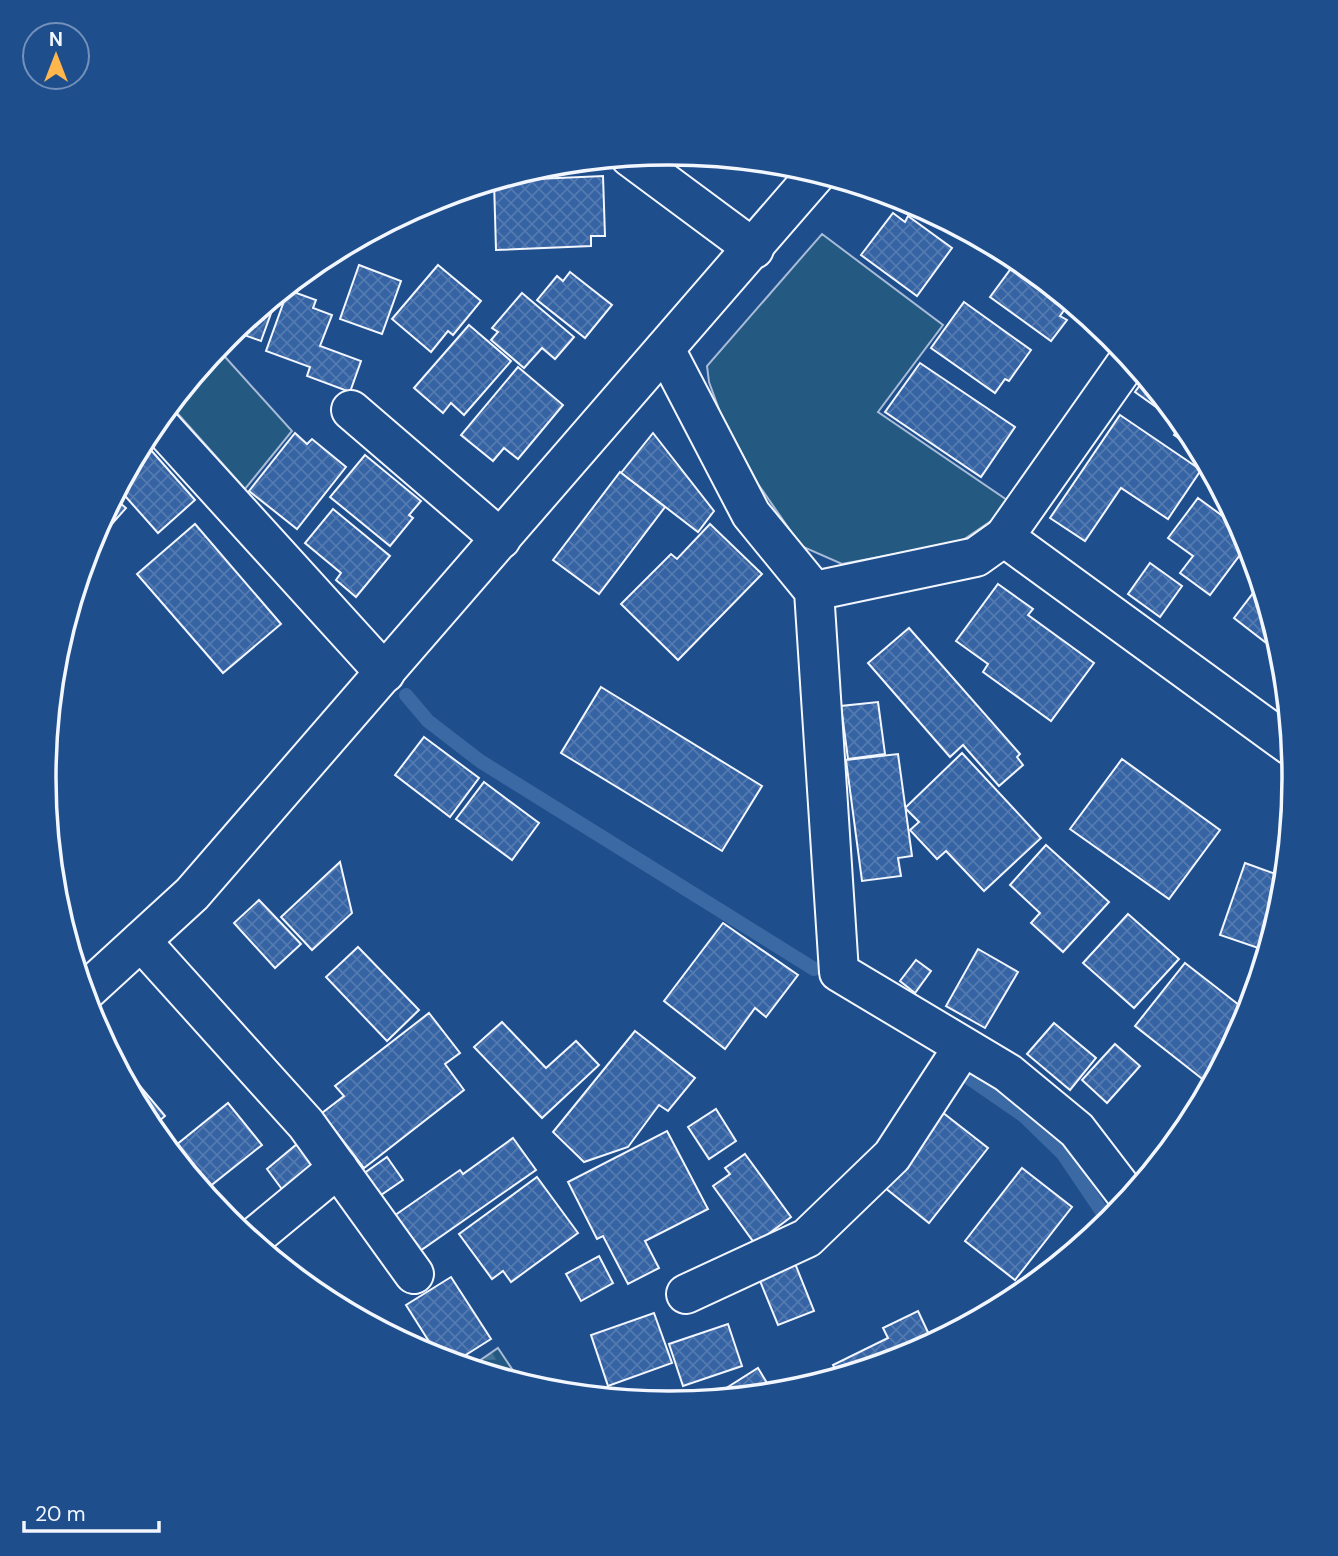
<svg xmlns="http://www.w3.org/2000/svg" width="1338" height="1556" viewBox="0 0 1338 1556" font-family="'DM Sans',sans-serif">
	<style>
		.grass { fill: #245a82; stroke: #a8bbd7; stroke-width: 2 }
		.forest { fill: url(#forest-firs); stroke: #a8bbd7; stroke-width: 2 }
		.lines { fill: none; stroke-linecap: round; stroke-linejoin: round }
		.stream { stroke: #3b69a3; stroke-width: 14 }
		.building { fill: url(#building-cross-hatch); stroke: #f2f6ff; stroke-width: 2 }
		.minor-casing { stroke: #f2f6ff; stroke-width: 42 }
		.tertiary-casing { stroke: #f2f6ff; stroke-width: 42 }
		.minor { stroke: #1f4e8c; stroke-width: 38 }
		.tertiary { stroke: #1f4e8c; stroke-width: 38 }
		.rim { fill: none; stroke: #f2f6ff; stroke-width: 3.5 }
	</style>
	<defs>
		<pattern id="forest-firs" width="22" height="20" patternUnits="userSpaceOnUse" patternTransform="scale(1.75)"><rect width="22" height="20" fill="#245a82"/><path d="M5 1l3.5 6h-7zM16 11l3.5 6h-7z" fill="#447295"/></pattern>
		<pattern id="building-cross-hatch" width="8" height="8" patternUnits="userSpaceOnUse" patternTransform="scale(1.75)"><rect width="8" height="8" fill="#3563a3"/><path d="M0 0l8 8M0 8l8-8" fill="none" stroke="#537ab1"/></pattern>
	</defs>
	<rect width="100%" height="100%" fill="#1f4e8c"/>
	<!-- grass -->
	<g class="grass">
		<polygon points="822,234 943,325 878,412 1007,500 991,521 960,542 842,564 801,546 758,484 720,412 709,382 707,366"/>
		<polygon points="217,348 292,431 245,489 170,405"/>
	</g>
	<!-- forest -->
	<polygon class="forest" points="498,1348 522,1384 469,1368"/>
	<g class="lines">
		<!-- stream -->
		<g class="stream">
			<polyline points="406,695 428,721 480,761 814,969"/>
			<polyline points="966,1076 1024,1116 1063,1154 1109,1222"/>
		</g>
	</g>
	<!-- building -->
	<g class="building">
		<polygon points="603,176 605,236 591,236 591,246 496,250 494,181"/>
		<polygon points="893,213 905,222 908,216 952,248 917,296 861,255"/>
		<polygon points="1018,259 1070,302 1060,316 1067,320 1051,341 990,297"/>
		<polygon points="359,265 401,281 382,334 340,319"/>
		<polygon points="438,265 481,301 453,335 448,331 431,352 392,319"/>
		<polygon points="570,272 612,305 585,338 537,300 557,276 563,281"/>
		<polygon points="288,290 316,300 313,308 332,315 320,346 361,361 350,392 307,376 310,367 266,351"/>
		<polygon points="522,293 574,337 555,359 542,348 524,368 491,340 498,332 492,328"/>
		<polygon points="278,294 261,341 233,331"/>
		<polygon points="964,302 1031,350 1009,381 1005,379 995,393 931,348"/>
		<polygon points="469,325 511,361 464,415 451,403 443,413 414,388"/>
		<polygon points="920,363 1015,427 981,477 885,412"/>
		<polygon points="518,367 563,405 518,459 504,448 493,461 461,435"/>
		<polygon points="1145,378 1176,415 1173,419 1135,392"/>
		<polygon points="1120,415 1201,470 1168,519 1121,488 1085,541 1050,518"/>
		<polygon points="1182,422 1189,431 1201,453 1174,435"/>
		<polygon points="295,433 307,444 312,439 346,467 297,529 249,491"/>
		<polygon points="653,433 714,511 698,532 621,473"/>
		<polygon points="150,449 195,500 158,533 118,488 133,461 135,464"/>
		<polygon points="365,455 421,501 409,515 413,518 390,546 330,497"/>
		<polygon points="620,472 665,507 599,594 553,560"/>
		<polygon points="113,497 126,508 87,552 92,538"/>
		<polygon points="1198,498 1243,531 1248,544 1210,595 1180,573 1193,556 1168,538"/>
		<polygon points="333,509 390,556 356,597 336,580 341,573 305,543"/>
		<polygon points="195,524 281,624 223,673 137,574"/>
		<polygon points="710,524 762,574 678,660 621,604 671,554 677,559"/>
		<polygon points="1150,563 1182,586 1160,617 1128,594"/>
		<polygon points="998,584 1033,609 1028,615 1094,663 1051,721 983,672 988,664 956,641"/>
		<polygon points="1260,584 1274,630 1265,642 1234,618"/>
		<polygon points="909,628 1020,754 1017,757 1023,765 999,786 963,745 950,757 868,663"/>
		<polygon points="1278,642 1282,656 1283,660 1271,651"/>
		<polygon points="601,687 762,786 722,851 561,753"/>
		<polygon points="878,702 885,754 848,759 841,706"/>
		<polygon points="424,737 479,778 450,817 395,775"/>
		<polygon points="962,753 1041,838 984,891 946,851 937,859 910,830 919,822 905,808"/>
		<polygon points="898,754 912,856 898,858 901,876 862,881 846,760"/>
		<polygon points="1122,759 1220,830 1169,899 1070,829"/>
		<polygon points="484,782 539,823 512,860 456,819"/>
		<polygon points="1046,845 1109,902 1063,952 1031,923 1040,913 1010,885"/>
		<polygon points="340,862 352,913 312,950 281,917"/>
		<polygon points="1245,863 1284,877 1282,900 1267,951 1220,935"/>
		<polygon points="259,900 301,944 275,968 234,923"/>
		<polygon points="1128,914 1179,959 1134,1008 1083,963"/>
		<polygon points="723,923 798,975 766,1017 755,1008 725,1049 664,1001"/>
		<polygon points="358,947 419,1010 387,1041 326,977"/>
		<polygon points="978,949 1018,972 985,1028 946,1006"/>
		<polygon points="916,960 931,971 915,993 900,981"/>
		<polygon points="1185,963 1248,1012 1210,1085 1135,1026"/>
		<polygon points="429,1013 460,1053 445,1064 464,1090 364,1168 322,1113 344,1096 335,1086"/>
		<polygon points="502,1022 546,1068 576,1041 599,1065 542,1118 474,1047"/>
		<polygon points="1054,1023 1096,1058 1070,1090 1027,1054"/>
		<polygon points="635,1031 695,1078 668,1111 659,1105 628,1147 584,1162 553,1132"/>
		<polygon points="1115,1044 1140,1066 1107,1103 1082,1080"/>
		<polygon points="113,1054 165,1116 151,1128 112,1055"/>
		<polygon points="228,1103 262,1145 204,1191 170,1150"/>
		<polygon points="716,1109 736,1141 709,1159 688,1127"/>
		<polygon points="942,1112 988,1148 929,1223 884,1187"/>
		<polygon points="667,1131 708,1209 645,1241 659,1268 628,1284 603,1236 597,1239 568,1182"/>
		<polygon points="513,1138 536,1170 417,1253 391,1218 460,1170 463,1174"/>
		<polygon points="303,1139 324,1165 287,1196 267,1169"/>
		<polygon points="745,1154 791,1217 755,1244 713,1186 730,1174 725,1168"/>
		<polygon points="387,1157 403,1180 378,1197 363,1174"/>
		<polygon points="1022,1168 1072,1207 1015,1280 965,1241"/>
		<polygon points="537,1177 578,1233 511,1282 503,1271 492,1279 459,1234"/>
		<polygon points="599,1256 613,1283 581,1301 566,1274"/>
		<polygon points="794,1261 814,1311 778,1325 758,1276"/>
		<polygon points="451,1277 491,1339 453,1363 440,1359 406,1305"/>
		<polygon points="918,1311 933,1343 908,1356 839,1377 833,1365 888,1338 883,1328"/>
		<polygon points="654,1313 672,1363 608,1386 591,1335"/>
		<polygon points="728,1324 742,1366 683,1386 669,1344"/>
		<polygon points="758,1368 773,1393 724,1398 720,1392"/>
	</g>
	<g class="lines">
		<!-- minor casing -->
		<g class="minor-casing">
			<g id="minor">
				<polyline points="630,157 754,249"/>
				<polyline points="665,349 751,514 814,591 839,972 1008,1073 1077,1130 1129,1198"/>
				<polyline points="351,410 501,539"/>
				<polyline points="157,422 385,673"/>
				<polyline points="1004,537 1291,746"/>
				<polyline points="814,591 976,557 1004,537 1130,358"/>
				<polyline points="141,941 306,1124 414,1274"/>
				<polyline points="251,1240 338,1168"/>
				<polyline points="686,1294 807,1238 892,1156 963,1047"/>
			</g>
		</g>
		<!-- tertiary casing -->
		<g class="tertiary-casing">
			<polyline id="tertiary" points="84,993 192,894 817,173"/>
		</g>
		<!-- minor -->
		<use href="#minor" class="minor"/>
		<!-- tertiary -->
		<use href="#tertiary" class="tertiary"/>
	</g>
	<!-- crop -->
	<path d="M0 0H1338V1556H0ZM56 778a613 613 0 1 1 1226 0a613 613 0 1 1-1226 0Z" fill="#1f4e8c" fill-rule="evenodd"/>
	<path class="rim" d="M56 778a613 613 0 1 1 1226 0a613 613 0 1 1-1226 0Z"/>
	<!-- north arrow -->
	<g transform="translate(56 56)"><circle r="33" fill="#1f4e8c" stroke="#7391ba" stroke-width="2"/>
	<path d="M0-5L12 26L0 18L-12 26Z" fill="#ffb74d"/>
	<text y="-10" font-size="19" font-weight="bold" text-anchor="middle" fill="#f2f6ff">N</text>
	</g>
	<!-- scale -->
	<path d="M24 1521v10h135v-10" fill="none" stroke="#f2f6ff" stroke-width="3.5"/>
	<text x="35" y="1521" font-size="21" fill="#f2f6ff" stroke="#1f4e8c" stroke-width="5" paint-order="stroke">20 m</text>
</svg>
